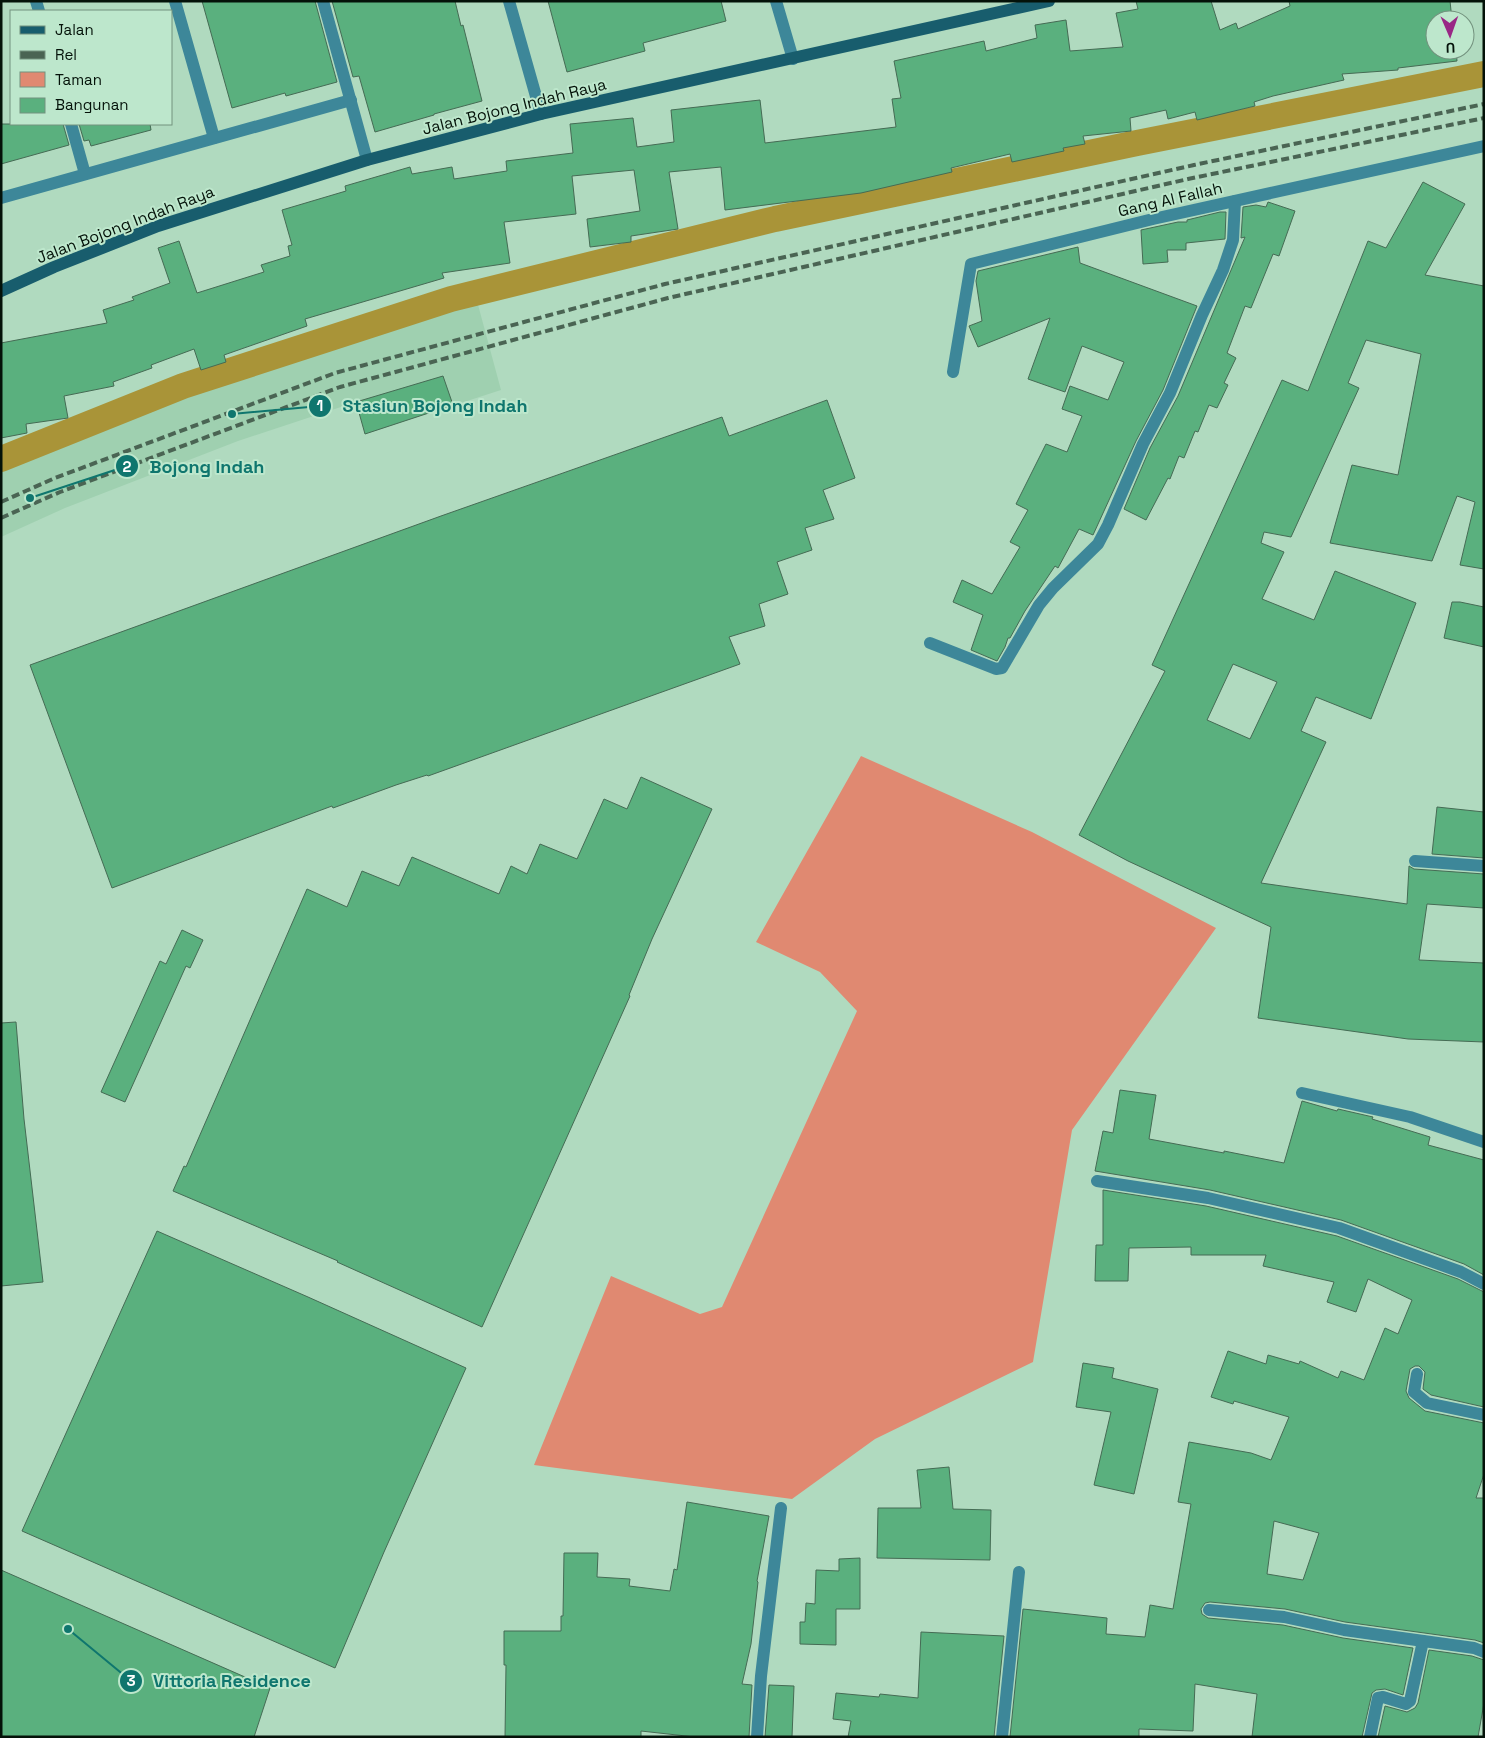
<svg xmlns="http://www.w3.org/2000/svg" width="1485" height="1738" viewBox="0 0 1485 1738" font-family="'Space Grotesk',sans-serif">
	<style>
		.built { fill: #9fd0b0 }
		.green { fill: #e08971 }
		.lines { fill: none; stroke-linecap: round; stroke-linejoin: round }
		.canal { stroke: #a99438; stroke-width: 26 }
		.building { fill: #5ab07e; stroke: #456b54; fill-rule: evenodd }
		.street { stroke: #3d8799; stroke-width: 12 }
		.secondary { stroke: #185d6d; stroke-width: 12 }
		.rail { stroke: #4a6453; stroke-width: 4; stroke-dasharray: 8 4; stroke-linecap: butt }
		.labels { text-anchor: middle; stroke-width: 4; stroke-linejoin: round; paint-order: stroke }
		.street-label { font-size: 16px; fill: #041209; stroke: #bde7cc }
		.leader { fill: none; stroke: #0f766e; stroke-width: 2 }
		.callout-dot { fill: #0f766e; stroke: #bde7cc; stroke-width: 2 }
		.mark-label { font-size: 15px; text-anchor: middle; font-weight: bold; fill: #fff }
		.callout-label { font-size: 18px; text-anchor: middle; font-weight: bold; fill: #0f766e; stroke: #bde7cc; stroke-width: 4; stroke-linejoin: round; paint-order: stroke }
	</style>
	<rect width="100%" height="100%" fill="#b0dabf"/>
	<!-- built -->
	<polygon class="built" points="477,301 501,390 365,434 356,402 238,441 65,508 1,537 1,472 52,447 315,350"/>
	<!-- green -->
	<polygon class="green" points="861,756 1032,832 1216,928 1072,1130 1033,1362 875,1439 792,1499 534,1465 611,1276 700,1314 722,1307 857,1011 820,972 756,942"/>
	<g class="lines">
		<!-- canal -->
		<polyline class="canal" points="1,459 183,386 451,299 775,219 1137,143 1484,74"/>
	</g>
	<!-- building -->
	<g class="building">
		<polygon points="202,1 315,1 337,82 286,96 285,93 232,108"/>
		<polygon points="332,1 455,1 461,26 463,25 482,101 434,114 434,115 375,132 359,76 353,77"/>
		<polygon points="548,1 721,1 726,21 643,43 645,51 567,72"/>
		<polygon points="1136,1 1211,1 1220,30 1236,23 1238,29 1290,6 1289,1 1450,1 1452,20 1435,20 1435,50 1456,50 1457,61 1398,68 1398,70 1342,74 1344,80 1273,96 1254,102 1255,106 1197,120 1195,112 1168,119 1166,110 1130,118 1131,131 1083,136 1085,144 1063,148 1064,151 1012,162 1010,154 951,168 952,172 861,193 725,210 721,167 669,172 678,229 631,236 631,242 590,247 587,219 640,211 634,170 572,176 576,214 504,222 510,263 442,273 444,278 305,319 307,326 224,355 226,362 201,370 194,349 151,365 152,368 113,382 114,386 64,396 68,418 26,424 27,433 1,438 1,343 107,323 103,310 134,300 132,297 170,283 158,248 179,241 197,293 264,272 261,265 290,256 288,246 292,245 282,210 346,191 345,186 410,167 412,174 452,167 454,179 507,171 506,161 573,153 570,124 633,118 637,147 674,142 671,110 760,100 765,143 896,127 892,99 901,98 894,61 984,41 986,51 1037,38 1035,25 1066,20 1070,51 1123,47 1116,13 1138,9"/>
		<polygon points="1,124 63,124 69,145 1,164"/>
		<polygon points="79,124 150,124 151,130 91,146 89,140 84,141"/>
		<path d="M1423,182L1465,204L1425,275L1484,286V569L1460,565L1475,502L1457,496L1432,561L1330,543L1352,465L1398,475L1421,354L1366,340L1348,383L1359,388L1291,537L1264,532L1261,543L1284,552L1262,599L1314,620L1335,571L1416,603L1371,719L1316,697L1301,731L1326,742L1261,883L1407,904L1409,866L1414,869L1484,874V908L1427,904L1419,960L1484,963V1042L1408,1039L1258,1018L1271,927L1128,861L1079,835L1165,671L1152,665L1282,380L1308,391L1368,241L1386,248ZM1233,664L1277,682L1250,739L1207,720Z"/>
		<polygon points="1268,202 1295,211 1279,256 1273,254 1251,308 1245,306 1227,353 1236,358 1224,383 1228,385 1217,408 1209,405 1198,432 1195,431 1184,458 1179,456 1170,479 1168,478 1146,520 1124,509 1150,448 1178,396 1245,237 1241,238 1243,207 1256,205 1266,207"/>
		<polygon points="1220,212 1226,212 1225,239 1186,243 1186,250 1167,250 1168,262 1143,264 1141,230 1178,222 1187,222 1187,220"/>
		<polygon points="1078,247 1080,263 1197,306 1163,390 1136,441 1093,535 1079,529 1058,568 1055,566 1025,611 1010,638 1008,638 1005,647 997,661 971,650 983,615 953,602 962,580 992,594 1020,547 1010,542 1028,510 1016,504 1046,444 1067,452 1082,416 1062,409 1070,386 1108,400 1124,362 1082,346 1065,392 1028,379 1050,318 978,347 969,326 982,321 976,281 978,271"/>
		<polygon points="443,376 453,405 365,434 356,402"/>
		<polygon points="827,400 855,478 823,490 834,519 805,528 812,550 777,562 788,594 759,604 765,626 729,637 740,664 428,776 427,775 396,785 333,808 332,806 112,888 30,665 441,516 722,417 729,436"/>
		<polygon points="1452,602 1460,602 1484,607 1484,647 1444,638"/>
		<polygon points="641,777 712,809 652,939 629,995 630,996 482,1327 337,1262 338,1261 173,1191 184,1166 186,1167 307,889 347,907 362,871 399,886 412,857 499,894 511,866 527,874 540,844 577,859 604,799 627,809"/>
		<polygon points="1437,807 1484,812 1484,858 1432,854"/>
		<polygon points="182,930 203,940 190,968 186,966 125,1102 101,1092 160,961 166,964"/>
		<polygon points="16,1022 24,1119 43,1282 1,1286 1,1023"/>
		<polygon points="1120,1090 1156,1095 1149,1139 1224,1153 1224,1151 1284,1163 1302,1101 1337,1111 1338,1109 1373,1117 1372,1119 1430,1137 1428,1145 1484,1160 1484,1275 1464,1264 1341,1220 1210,1190 1095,1171 1103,1131 1113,1133"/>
		<path d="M1103,1190L1206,1206L1337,1236L1458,1279L1484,1292V1407L1431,1395L1423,1389L1425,1372L1419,1366H1415L1410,1369L1406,1391L1409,1398L1425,1411L1484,1423V1474L1476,1498H1484V1643L1475,1640L1345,1622L1285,1609L1210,1602L1205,1603L1201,1609L1202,1614L1208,1618L1283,1625L1343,1638L1413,1648L1403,1695L1385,1689L1376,1690L1372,1693L1362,1737H1252L1257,1694L1195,1684L1193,1731L1139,1729V1737H1010L1023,1609L1107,1618L1106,1634L1145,1637L1150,1605L1173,1609L1191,1504L1178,1502L1189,1442L1251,1453L1271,1460L1289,1417L1234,1401L1233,1404L1211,1397L1228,1351L1266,1364L1268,1355L1299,1364L1300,1361L1338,1378L1341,1371L1364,1380L1385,1328L1398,1334L1412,1300L1368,1279L1356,1312L1327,1302L1334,1282L1263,1266L1266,1255H1191V1247L1129,1248L1128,1281H1095L1096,1245H1103ZM1274,1521L1319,1533L1303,1580L1267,1574Z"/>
		<polygon points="157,1231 308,1297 466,1368 384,1552 335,1668 22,1531"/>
		<polygon points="1083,1363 1114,1368 1112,1378 1158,1389 1134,1494 1094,1485 1111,1412 1076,1407"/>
		<polygon points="949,1467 953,1509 991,1510 990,1560 877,1558 878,1508 921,1508 917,1470"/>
		<polygon points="687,1502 769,1516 757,1581 758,1582 751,1644 742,1684 752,1685 749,1737 695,1737 641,1731 641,1737 505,1737 506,1665 504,1665 504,1631 561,1631 561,1616 563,1616 564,1553 598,1553 597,1577 630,1579 629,1586 670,1591 674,1569 677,1570"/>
		<polygon points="860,1558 860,1609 836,1609 836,1645 800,1644 800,1622 805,1622 806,1603 815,1604 816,1570 839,1571 839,1559"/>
		<polygon points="1,1570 270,1688 254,1737 1,1737"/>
		<polygon points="921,1632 1004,1636 994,1737 848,1737 851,1721 833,1719 836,1693 879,1697 880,1694 918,1698"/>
		<polygon points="1429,1650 1472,1656 1484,1660 1484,1703 1478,1737 1378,1737 1385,1706 1407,1712 1415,1708 1418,1703"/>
		<polygon points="769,1685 794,1686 792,1737 765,1737"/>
	</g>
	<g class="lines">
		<!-- street -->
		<g class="street">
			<polyline points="36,1 39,11"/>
			<polyline points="175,1 214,138"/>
			<polyline points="323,1 367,160"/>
			<polyline points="509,1 541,114"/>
			<polyline points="776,1 793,59"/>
			<polyline points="71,124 85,174"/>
			<polyline points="1,198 351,100"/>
			<polyline points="953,372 971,264 1153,219 1484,146"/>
			<polyline points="930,643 996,669 1002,668 1039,605 1053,588 1098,544 1108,525 1143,444 1170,393 1202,315 1223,270 1233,240 1235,201"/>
			<polyline points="1415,861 1484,866"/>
			<polyline points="1302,1093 1410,1117 1484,1142"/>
			<polyline points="1097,1181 1208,1198 1339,1228 1461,1272 1484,1284"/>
			<polyline points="1417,1374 1414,1392 1427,1403 1484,1415"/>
			<polyline points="1209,1610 1284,1617 1344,1630 1474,1648 1484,1652"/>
			<polyline points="757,1737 761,1676 781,1508"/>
			<polyline points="1002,1737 1019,1572"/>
			<polyline points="1370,1737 1378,1698 1383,1697 1406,1704 1410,1701 1423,1641"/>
		</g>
		<!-- secondary -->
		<polyline class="secondary" points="1,291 54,267 158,226 367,160 541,114 1049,1"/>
		<!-- rail -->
		<g class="rail">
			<polyline points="1,502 55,478 335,373 665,284 1194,165 1484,104"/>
			<polyline points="1,518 60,492 340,387 668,298 1188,179 1484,118"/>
		</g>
	</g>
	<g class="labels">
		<!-- street labels -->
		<g class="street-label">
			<text transform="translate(514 106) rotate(-14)" y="6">Jalan Bojong Indah Raya</text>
			<text transform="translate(1170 199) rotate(-13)" y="6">Gang Al Fallah</text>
			<text transform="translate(125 224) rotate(-21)" y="6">Jalan Bojong Indah Raya</text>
		</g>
	</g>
	<!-- callouts -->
	<path class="leader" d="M232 414L320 406M30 498L127 466M68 1629L131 1681"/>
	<g class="callout-dot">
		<circle cx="232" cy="414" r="5"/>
		<circle cx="30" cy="498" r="5"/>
		<circle cx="68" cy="1629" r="5"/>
		<circle cx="320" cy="406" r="12"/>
		<circle cx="127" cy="466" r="12"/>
		<circle cx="131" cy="1681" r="12"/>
	</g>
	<g class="mark-label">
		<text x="320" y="411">1</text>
		<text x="127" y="472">2</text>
		<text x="131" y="1686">3</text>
	</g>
	<g class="callout-label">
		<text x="435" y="412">Stasiun Bojong Indah</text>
		<text x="207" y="473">Bojong Indah</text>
		<text x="232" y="1687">Vittoria Residence</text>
	</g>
	<!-- border -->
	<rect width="1485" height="1738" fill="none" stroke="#041209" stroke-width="5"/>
	<!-- legend -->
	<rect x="10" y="10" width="162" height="115" fill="#bde7cc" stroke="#73927e"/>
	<rect x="20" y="26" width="25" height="8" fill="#185d6d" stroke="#73927e"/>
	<text x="55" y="35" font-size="15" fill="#041209">Jalan</text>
	<rect x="20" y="51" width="25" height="8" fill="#4a6453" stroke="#73927e"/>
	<text x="55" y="60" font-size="15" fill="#041209">Rel</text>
	<rect x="20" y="72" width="25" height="15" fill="#e08971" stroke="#73927e"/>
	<text x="55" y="85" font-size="15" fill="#041209">Taman</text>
	<rect x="20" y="98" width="25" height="15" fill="#5ab07e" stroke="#73927e"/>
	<text x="55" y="110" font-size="15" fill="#041209">Bangunan</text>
	<!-- north arrow -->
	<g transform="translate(1450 35) rotate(178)"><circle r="24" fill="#bde7cc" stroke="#73927e"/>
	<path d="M0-4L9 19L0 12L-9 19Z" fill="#992785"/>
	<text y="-8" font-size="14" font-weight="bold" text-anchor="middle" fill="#041209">U</text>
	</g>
</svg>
